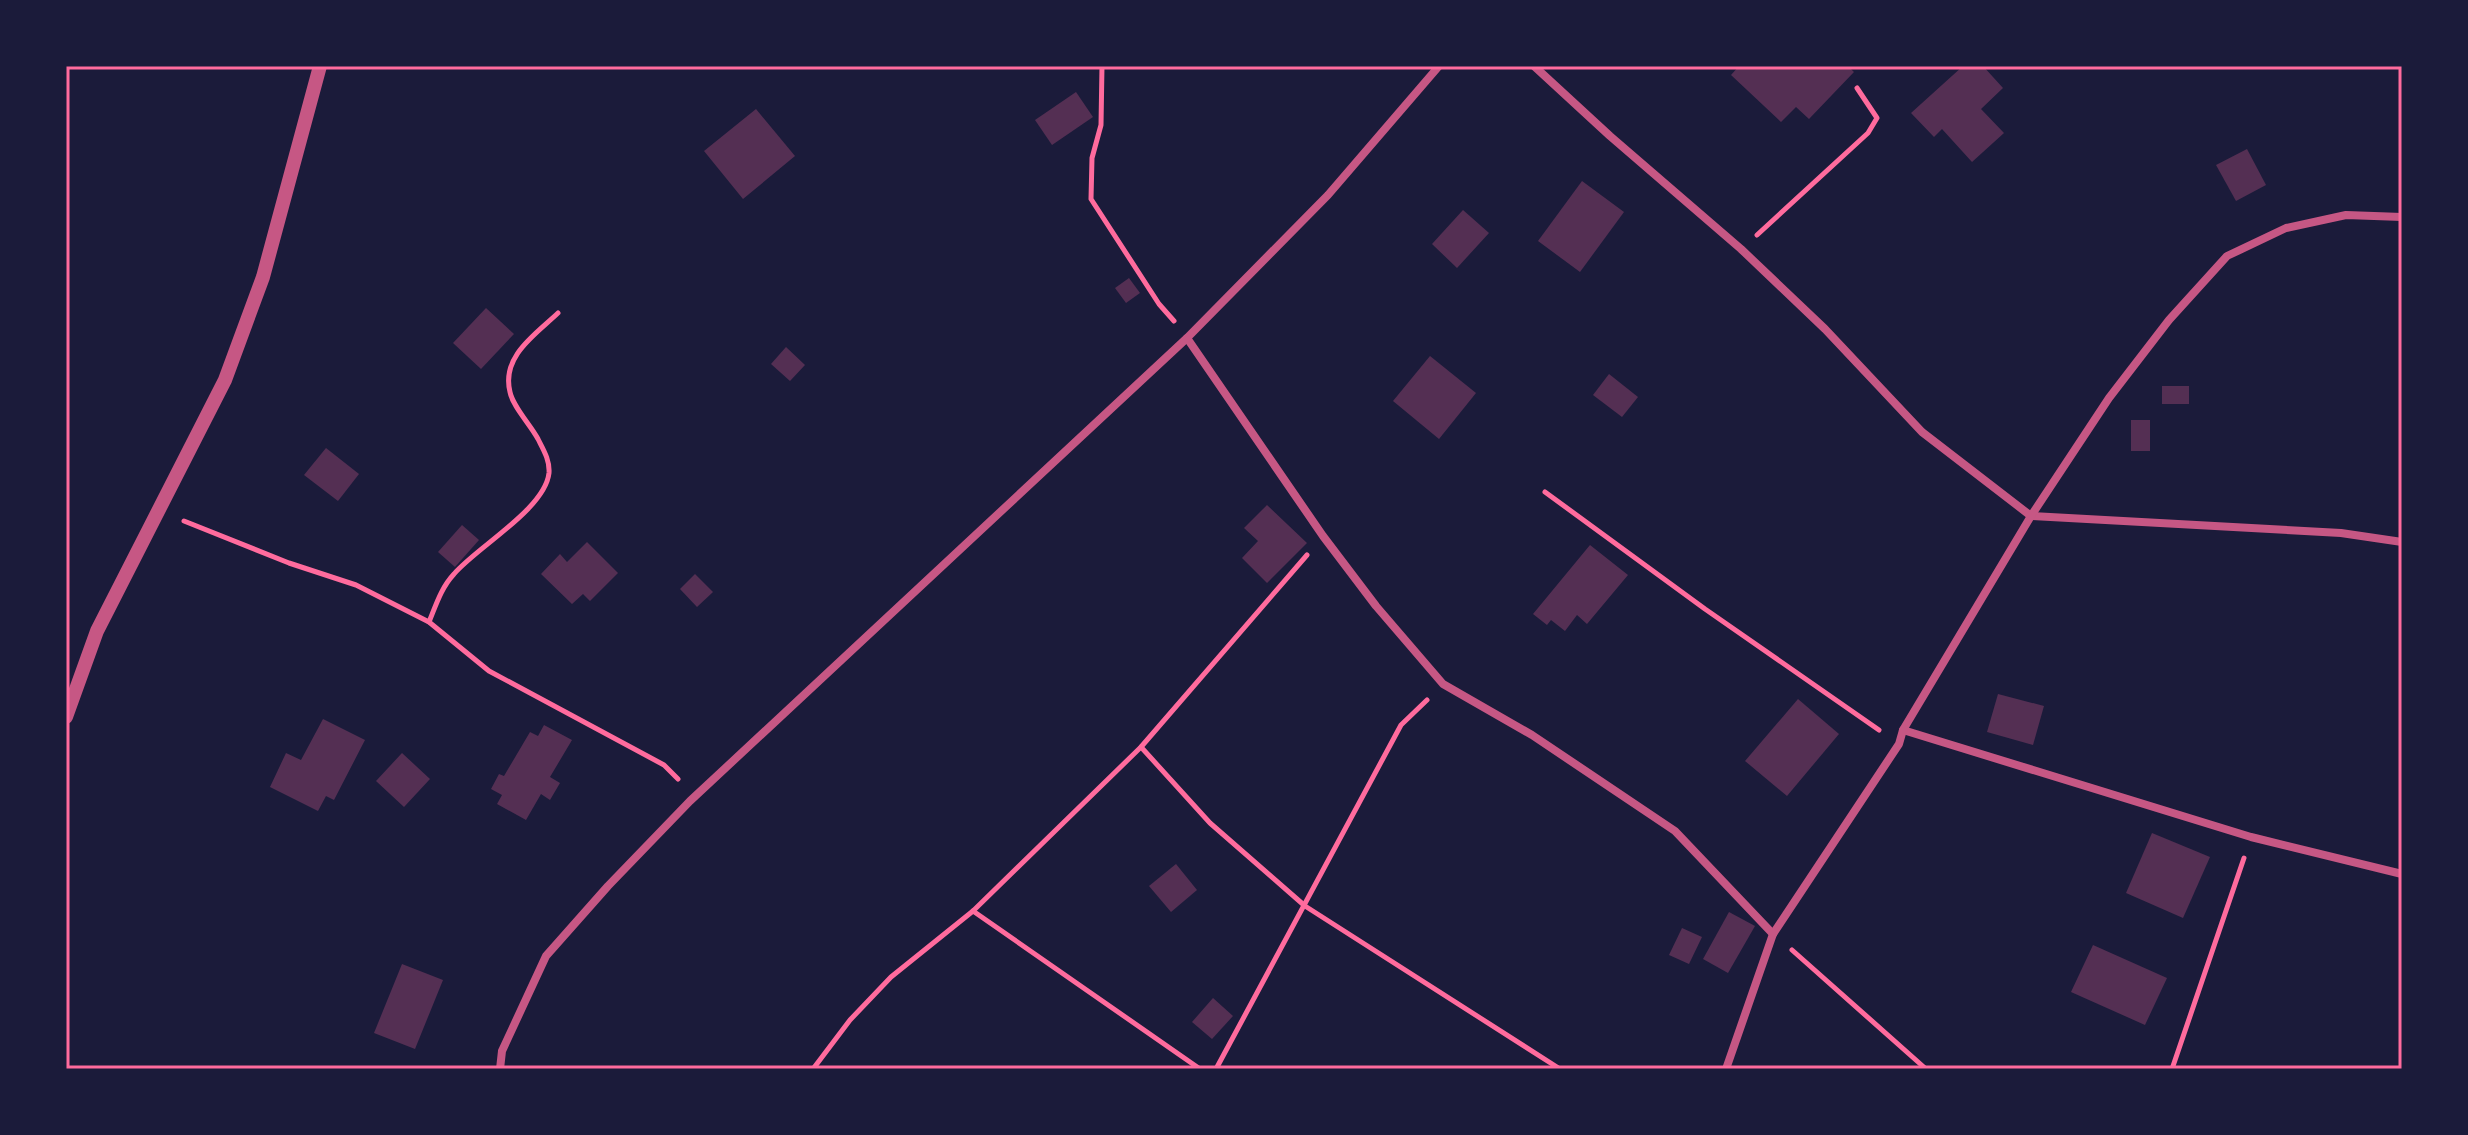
<svg xmlns="http://www.w3.org/2000/svg" width="2468" height="1135" viewBox="0 0 2468 1135" font-family="Jost,sans-serif">
	<style>
		.building { fill: #542f53 }
		.lines { fill: none; stroke-linecap: round; stroke-linejoin: round }
		.path { stroke: #ff6b9d; stroke-width: 5 }
		.minor { stroke: #c65784; stroke-width: 8 }
		.tertiary { stroke: #c65784; stroke-width: 14 }
		.neatline { fill: none; stroke: #ff6b9d; stroke-width: 3 }
	</style>
	<rect width="100%" height="100%" fill="#1b1b3a"/>
	<!-- building -->
	<g class="building">
		<polygon points="1739,66 1848,66 1854,72 1809,119 1796,107 1781,122 1731,75"/>
		<polygon points="1963,66 1983,66 2003,88 1981,109 2004,133 1972,162 1942,129 1934,137 1911,113"/>
		<polygon points="1076,92 1093,117 1052,145 1035,120"/>
		<polygon points="756,109 795,156 743,199 704,151"/>
		<polygon points="2247,149 2266,185 2236,201 2216,165"/>
		<polygon points="1582,181 1624,212 1580,272 1538,241"/>
		<polygon points="1463,210 1489,233 1457,268 1432,244"/>
		<polygon points="1129,278 1140,293 1126,303 1115,288"/>
		<polygon points="486,308 514,334 481,369 453,343"/>
		<polygon points="786,347 805,365 790,381 771,364"/>
		<polygon points="1430,356 1476,393 1439,439 1393,401"/>
		<polygon points="1609,374 1638,397 1622,417 1593,395"/>
		<rect x="2162" y="386" width="27" height="18"/>
		<rect x="2131" y="420" width="19" height="31"/>
		<polygon points="326,448 359,474 338,501 304,475"/>
		<polygon points="1267,505 1307,543 1267,583 1242,558 1258,541 1244,528"/>
		<polygon points="462,525 479,540 455,567 438,552"/>
		<polygon points="587,542 618,573 590,601 583,594 572,604 541,574 560,554 567,562"/>
		<polygon points="1590,545 1628,575 1587,624 1577,615 1565,631 1551,620 1547,625 1533,614"/>
		<polygon points="695,574 713,592 697,607 680,589"/>
		<polygon points="1998,694 2044,706 2033,745 1987,732"/>
		<polygon points="1798,699 1839,734 1787,796 1745,761"/>
		<polygon points="323,719 365,740 334,800 326,796 318,811 270,787 286,753 301,760"/>
		<polygon points="544,725 572,740 550,777 560,783 550,800 541,794 526,820 497,804 502,795 491,789 499,774 504,776 530,732 538,736"/>
		<polygon points="402,753 430,779 404,807 376,781"/>
		<polygon points="2152,833 2210,857 2183,918 2126,893"/>
		<polygon points="1176,864 1197,890 1171,912 1149,886"/>
		<polygon points="1729,912 1755,926 1728,973 1703,959"/>
		<polygon points="1682,928 1702,937 1689,964 1669,955"/>
		<polygon points="2093,945 2167,978 2145,1025 2071,992"/>
		<polygon points="402,964 443,980 415,1049 374,1033"/>
		<polygon points="1213,998 1233,1016 1212,1039 1192,1022"/>
	</g>
	<g class="lines">
		<!-- path -->
		<g class="path">
			<polyline points="1102,66 1101,125 1092,158 1091,199 1159,304 1174,321"/>
			<polyline points="1757,235 1868,133 1877,118 1857,88"/>
			<polyline points="1545,492 1705,609 1879,730"/>
			<polyline points="184,521 289,563 356,585 429,622 489,671 664,765 678,779"/>
			<path d="M429,622C436,605 441,588 454,574C477,547 545,509 549,473C550,460 543,449 538,439C530,424 513,407 510,392C501,356 536,334 558,313"/>
			<polyline points="1141,747 1210,823 1305,906 1560,1069"/>
			<polyline points="973,911 1200,1069"/>
			<polyline points="1792,950 1926,1069"/>
			<polyline points="813,1069 850,1020 891,977 973,911 1141,747 1307,555"/>
			<polyline points="1216,1069 1401,725 1427,700"/>
			<polyline points="2172,1069 2244,858"/>
		</g>
		<!-- minor -->
		<g class="minor">
			<polyline points="1534,66 1610,136 1741,249 1825,329 1922,432 2031,516 2341,533 2402,542"/>
			<polyline points="1187,338 1323,536 1376,606 1443,684 1532,735 1675,831 1773,934"/>
			<polyline points="1903,730 2251,837 2402,874"/>
			<polyline points="500,1069 502,1051 546,956 608,886 690,801 1187,338 1328,195 1439,66"/>
			<polyline points="1726,1069 1773,934 1899,744 1903,730 2031,516 2109,398 2169,320 2227,256 2286,228 2346,215 2402,217"/>
		</g>
		<!-- tertiary -->
		<polyline class="tertiary" points="66,717 97,631 225,380 263,277 320,66"/>
	</g>
	<!-- border -->
	<rect width="2468" height="1135" fill="none" stroke="#1b1b3a" stroke-width="136"/>
	<rect x="68" y="68" width="2332" height="999" class="neatline"/>
</svg>
